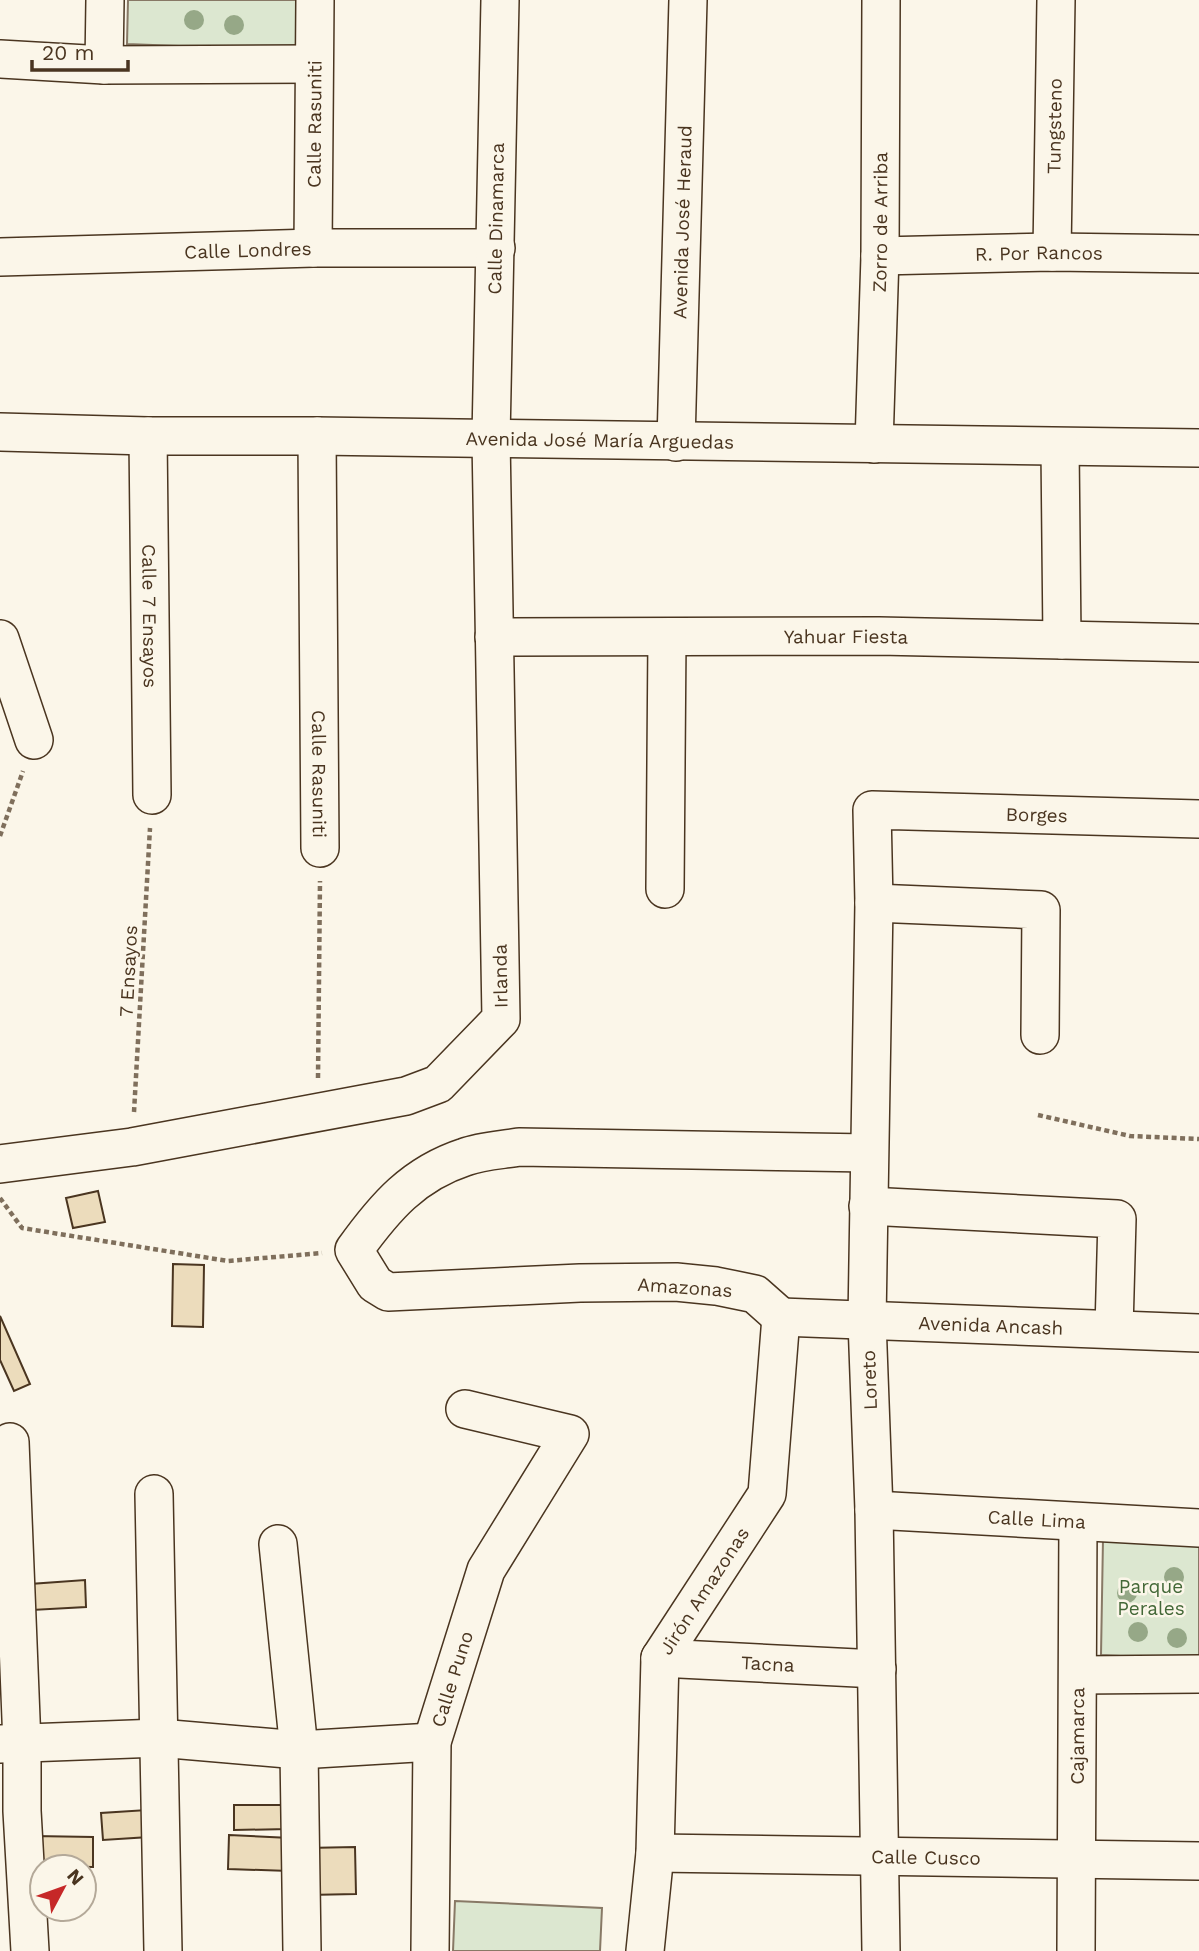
<svg xmlns="http://www.w3.org/2000/svg" width="1199" height="1951" viewBox="0 0 1199 1951" font-family="'Work Sans',sans-serif">
	<style>
		.green { fill: #dce7d0; stroke: #887966; stroke-width: 2 }
		.building { fill: #ecdcbc; stroke: #4a3520; stroke-width: 2 }
		.lines { fill: none; stroke-linecap: round; stroke-linejoin: round }
		.minor-casing { stroke: #4a3520; stroke-width: 40 }
		.path { stroke: #7f6f5c; stroke-width: 4.5; stroke-dasharray: 5 3.5; stroke-linecap: butt }
		.minor { stroke: #fbf6e9; stroke-width: 37 }
		.tree { fill: #96a887 }
		.labels { text-anchor: middle; stroke-width: 5; stroke-linejoin: round; paint-order: stroke }
		.street-label { font-size: 19px; fill: #4a3520; stroke: #fbf6e9 }
		.park-label { font-size: 19px; fill: #436837; stroke: #fbf6e9 }
	</style>
	<rect width="100%" height="100%" fill="#fbf6e9"/>
	<!-- green -->
	<g class="green">
		<polygon points="128,0 308,0 308,51 127,44"/>
		<polygon points="1103,1539 1199,1539 1199,1660 1101,1655"/>
		<polygon points="455,1901 602,1908 600,1951 453,1951"/>
	</g>
	<!-- building -->
	<g class="building">
		<polygon points="98,1191 105,1222 73,1228 66,1198"/>
		<polygon points="173,1264 204,1265 203,1327 172,1326"/>
		<polygon points="0,1316 30,1384 14,1391 0,1360"/>
		<polygon points="85,1580 86,1607 32,1610 30,1584"/>
		<polygon points="234,1805 288,1805 288,1829 234,1830"/>
		<polygon points="147,1810 149,1837 103,1840 101,1813"/>
		<polygon points="229,1835 290,1838 289,1871 228,1869"/>
		<polygon points="34,1836 93,1837 93,1867 33,1866"/>
		<polygon points="355,1847 356,1894 308,1895 306,1848"/>
	</g>
	<g class="lines">
		<!-- minor casing -->
		<g class="minor-casing">
			<g id="minor">
				<polyline points="0,59 104,65 314,64"/>
				<polyline points="104,65 105,0"/>
				<path id="s1" d="M313,248L315,0"/>
				<path id="s2" d="M1052,252L1056,0"/>
				<path id="s3" d="M880,256L1052,252L1199,254"/>
				<path id="s4" d="M0,257L313,248H496"/>
				<path id="s5" d="M0,432L148,436H317L1199,448"/>
				<path id="s6" d="M148,436L152,795"/>
				<path id="s7" d="M317,436L320,848"/>
				<path id="s8" d="M676,442L688,0"/>
				<path id="s9" d="M874,444L880,256L881,0"/>
				<polyline points="1060,447 1062,640"/>
				<path id="s10" d="M494,637L879,636L1199,643"/>
				<polyline points="0,639 34,740"/>
				<polyline points="665,889 667,637"/>
				<polyline points="874,903 1041,910 1040,1035"/>
				<path id="s11" d="M0,1164L132,1147L406,1096L438,1084L501,1019L491,438L500,0"/>
				<polyline points="868,1206 1117,1219 1114,1329"/>
				<path d="M781,1317L755,1294L716,1286L676,1282L580,1283L388,1292L375,1284L354,1250C385,1207 413,1174 465,1157C481,1151 501,1150 519,1147L869,1153"/>
				<path id="s12" d="M781,1317L1199,1333"/>
				<polyline points="10,1442 22,1744 22,1811 30,1951"/>
				<polyline points="154,1494 163,1951"/>
				<path id="s13" d="M874,1510L1199,1528"/>
				<polyline points="278,1544 299,1750 302,1951"/>
				<path id="s14" d="M660,1658L877,1669"/>
				<polyline points="1078,1675 1199,1674"/>
				<polyline points="0,1744 159,1738 299,1750 432,1742"/>
				<path id="s15" d="M655,1853L1199,1861"/>
				<path id="s16" d="M430,1951L432,1742L486,1570L570,1434L465,1409"/>
				<path id="s17" d="M645,1951L655,1853L660,1658L767,1494L781,1317"/>
				<path id="s18" d="M881,1951L874,1510L867,1321L874,903L872,810L1199,819"/>
				<path id="s19" d="M1076,1951L1078,1522"/>
			</g>
		</g>
		<!-- path -->
		<g class="path">
			<polyline points="0,836 23,771"/>
			<polyline points="318,1078 320,881"/>
			<polyline points="134,1112 150,828"/>
			<polyline points="1038,1115 1130,1136 1199,1139"/>
			<polyline points="0,1198 22,1228 228,1261 322,1253"/>
		</g>
		<!-- minor -->
		<use href="#minor" class="minor"/>
	</g>
	<!-- trees -->
	<g class="tree">
		<circle cx="194" cy="20" r="10"/>
		<circle cx="234" cy="25" r="10"/>
		<circle cx="1174" cy="1577" r="10"/>
		<circle cx="1127" cy="1593" r="10"/>
		<circle cx="1138" cy="1632" r="10"/>
		<circle cx="1177" cy="1638" r="10"/>
	</g>
	<g class="labels">
		<!-- street labels -->
		<g class="street-label">
			<text dy="7" stroke="none"><textPath href="#s1" startOffset="124">Calle Rasuniti</textPath></text>
			<text dy="7" stroke="none"><textPath href="#s2" startOffset="126">Tungsteno</textPath></text>
			<text dy="7" stroke="none"><textPath href="#s11" startOffset="1337">Calle Dinamarca</textPath></text>
			<text dy="7" stroke="none"><textPath href="#s8" startOffset="220">Avenida José Heraud</textPath></text>
			<text dy="7" stroke="none"><textPath href="#s9" startOffset="222">Zorro de Arriba</textPath></text>
			<text dy="7" stroke="none"><textPath href="#s4" startOffset="248">Calle Londres</textPath></text>
			<text dy="7" stroke="none"><textPath href="#s3" startOffset="159">R. Por Rancos</textPath></text>
			<text dy="7" stroke="none"><textPath href="#s5" startOffset="600">Avenida José María Arguedas</textPath></text>
			<text dy="7" stroke="none"><textPath href="#s6" startOffset="180">Calle 7 Ensayos</textPath></text>
			<text dy="7" stroke="none"><textPath href="#s10" startOffset="352">Yahuar Fiesta</textPath></text>
			<text dy="7" stroke="none"><textPath href="#s7" startOffset="338">Calle Rasuniti</textPath></text>
			<text dy="7" stroke="none"><textPath href="#s18" startOffset="1306">Borges</textPath></text>
			<text transform="translate(128 971) rotate(-87)" y="7">7 Ensayos</text>
			<text transform="translate(500 976) rotate(-91)" y="7">Irlanda</text>
			<text transform="translate(685 1287) rotate(4)" y="7">Amazonas</text>
			<text dy="7" stroke="none"><textPath href="#s12" startOffset="210">Avenida Ancash</textPath></text>
			<text transform="translate(869 1380) rotate(-92)" y="7">Loreto</text>
			<text dy="7" stroke="none"><textPath href="#s13" startOffset="163">Calle Lima</textPath></text>
			<text dy="7" stroke="none"><textPath href="#s17" startOffset="374">Jirón Amazonas</textPath></text>
			<text dy="7" stroke="none"><textPath href="#s14" startOffset="108">Tacna</textPath></text>
			<text dy="7" stroke="none"><textPath href="#s16" startOffset="275">Calle Puno</textPath></text>
			<text dy="7" stroke="none"><textPath href="#s19" startOffset="215">Cajamarca</textPath></text>
			<text dy="7" stroke="none"><textPath href="#s15" startOffset="271">Calle Cusco</textPath></text>
		</g>
		<!-- park labels -->
		<g class="park-label">
			<text x="1151" y="1593">Parque<tspan x="1151" dy="22">Perales</tspan></text>
		</g>
	</g>
	<!-- north arrow -->
	<g transform="translate(63 1888) rotate(49)"><circle r="33" fill="#fbf6e9" stroke="#b4a999" stroke-width="2"/>
	<path d="M0-5L12 26L0 18L-12 26Z" fill="#c62828"/>
	<text y="-10" font-size="19" font-weight="bold" text-anchor="middle" fill="#4a3520">N</text>
	</g>
	<!-- scale -->
	<path d="M32 60v10h96v-10" fill="none" stroke="#4a3520" stroke-width="3.5"/>
	<text x="42" y="60" font-size="21" fill="#4a3520" stroke="#fbf6e9" stroke-width="5" paint-order="stroke">20 m</text>
</svg>
